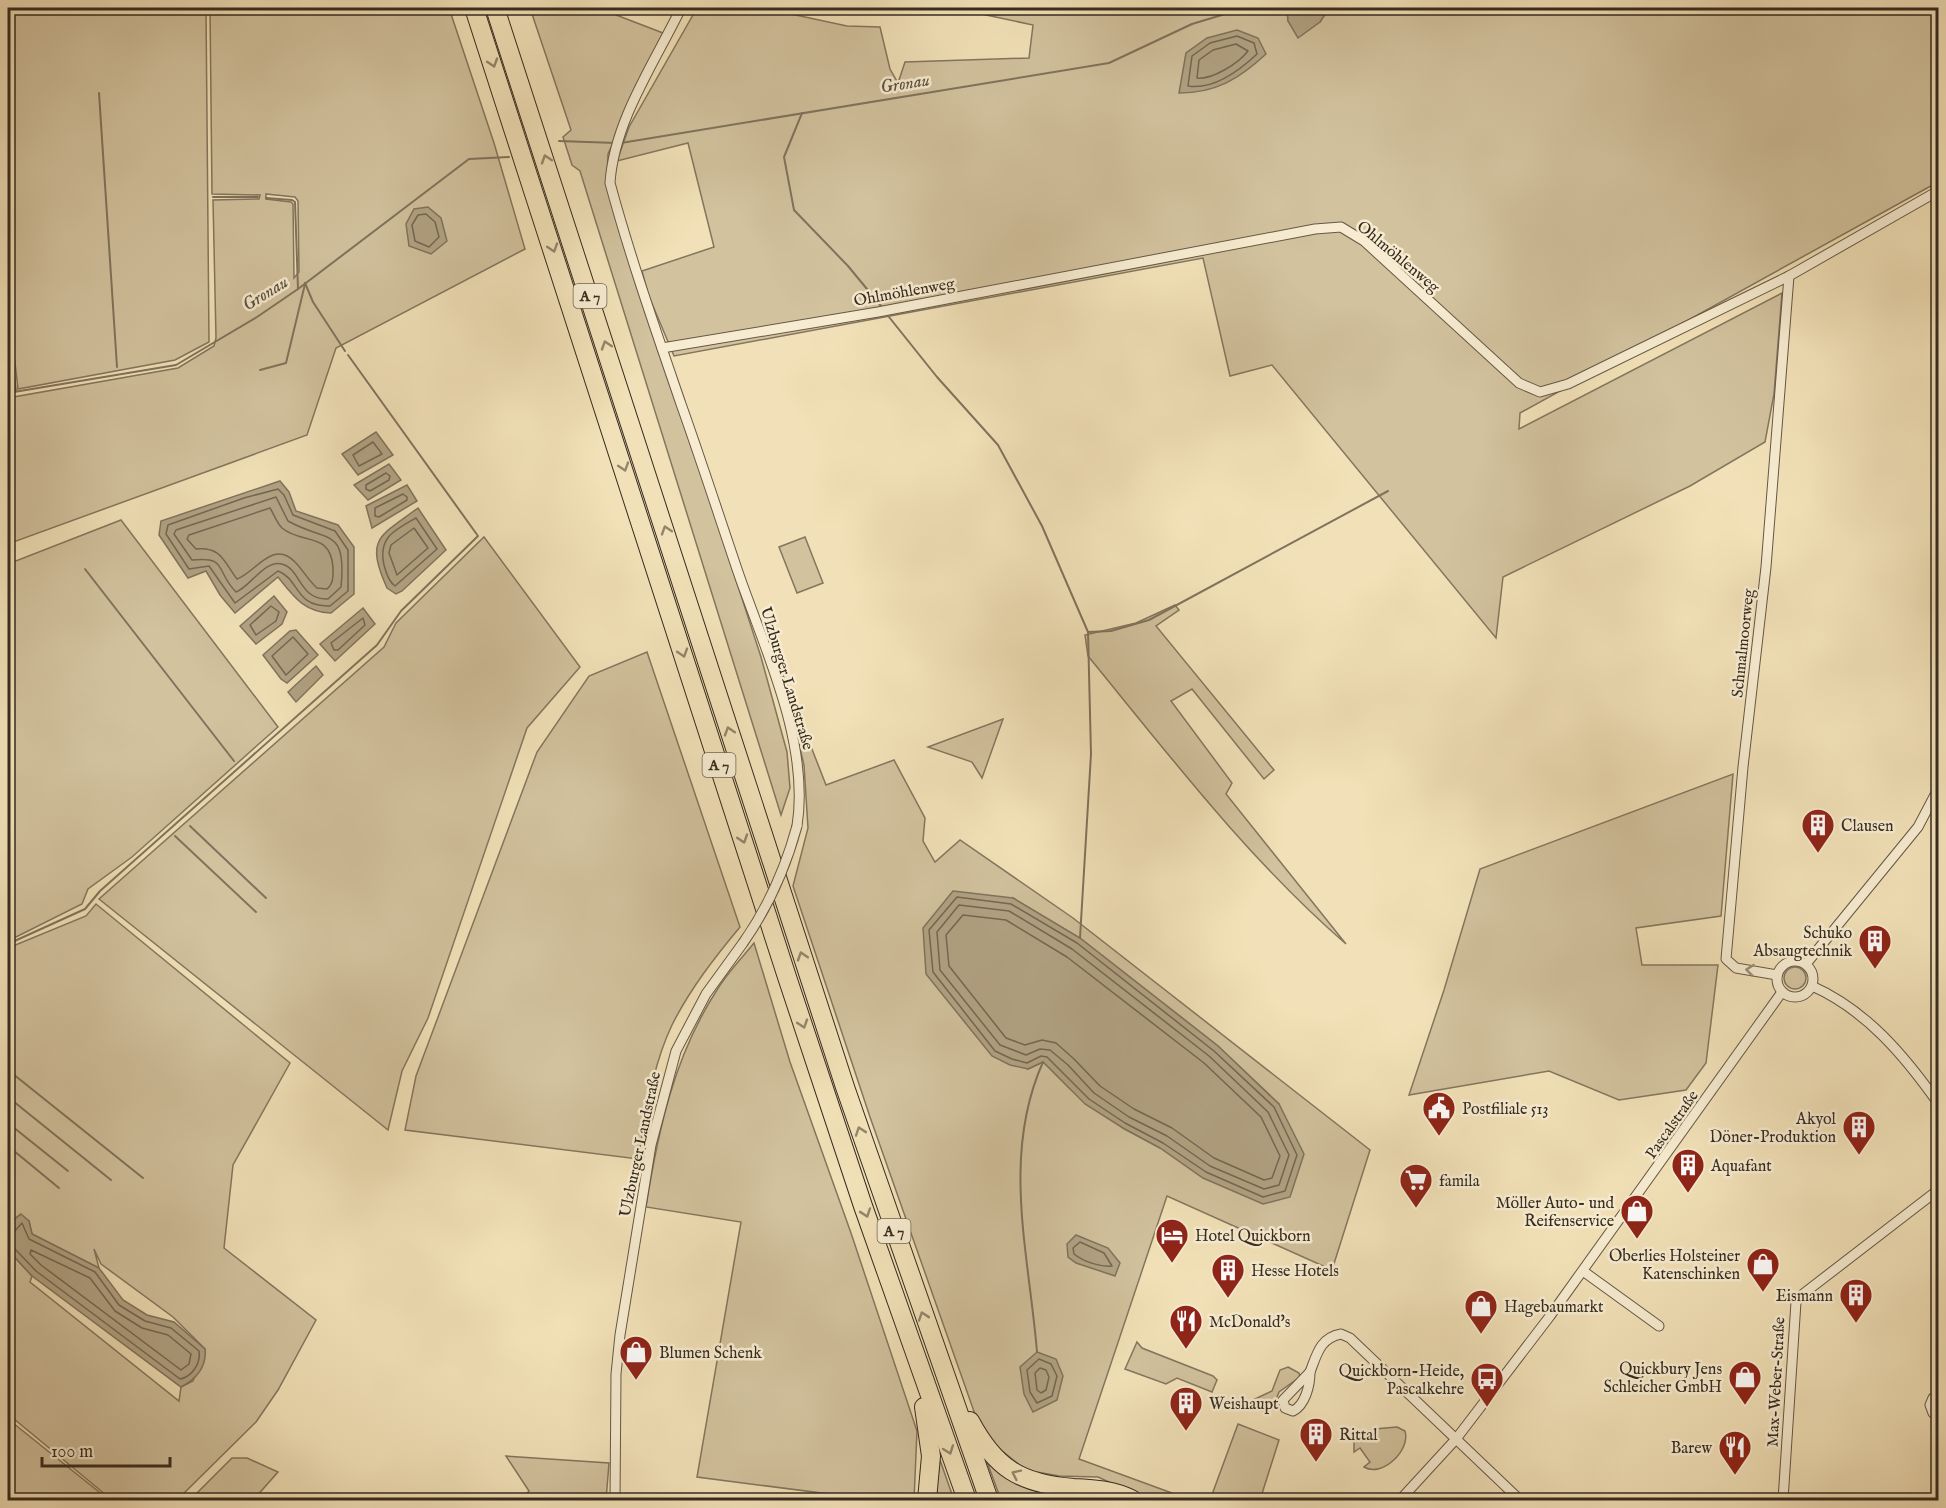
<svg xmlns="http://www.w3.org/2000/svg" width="1946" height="1508" viewBox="0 0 1946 1508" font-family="'IM FELL English',serif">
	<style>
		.green { fill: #d2c29e; stroke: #84765e; stroke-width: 1.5; fill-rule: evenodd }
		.water { fill: #b2a384; stroke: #80735c; stroke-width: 1.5 }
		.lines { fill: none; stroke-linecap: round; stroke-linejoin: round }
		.shore { stroke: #746752; stroke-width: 1.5 }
		.stream { stroke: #80735c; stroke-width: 2 }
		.minor-casing { stroke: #655845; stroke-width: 11 }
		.motorway-casing { stroke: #362b1f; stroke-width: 20 }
		.minor { stroke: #f7ecd1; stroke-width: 9 }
		.motorway { stroke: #f2e1b8; stroke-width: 18 }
		.minor-bridge-casing { stroke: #655845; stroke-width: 11; stroke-linecap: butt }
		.minor-bridge { stroke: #f7ecd1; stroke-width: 9 }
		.oneway { stroke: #94866c }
		.oneway2 { stroke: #968c78 }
		.labels { text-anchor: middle; stroke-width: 5; stroke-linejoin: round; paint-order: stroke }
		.shield { fill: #f7ecd1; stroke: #706554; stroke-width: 1.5 }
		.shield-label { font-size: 15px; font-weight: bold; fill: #362b1f }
		.street-label { font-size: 16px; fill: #362b1f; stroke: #f7ecd1 }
		.poi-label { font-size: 16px; fill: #362b1f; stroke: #f7ecd1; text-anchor: start }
		.water-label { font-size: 18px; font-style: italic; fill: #5b4f3d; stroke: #f7ecd1 }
	</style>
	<rect width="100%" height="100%" fill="#f2e1b8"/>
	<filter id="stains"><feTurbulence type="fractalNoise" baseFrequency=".00333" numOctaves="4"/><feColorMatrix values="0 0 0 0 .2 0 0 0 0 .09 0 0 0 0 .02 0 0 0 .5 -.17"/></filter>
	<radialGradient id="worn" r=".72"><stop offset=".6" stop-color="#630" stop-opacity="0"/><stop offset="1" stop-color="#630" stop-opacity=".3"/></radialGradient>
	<!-- green -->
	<g class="green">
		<polygon points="8,8 206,8 209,342 175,360 18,389 8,302"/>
		<path d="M210,8H449L494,143L525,249L336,348L307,435L8,544V398L178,368L214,346L216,338L213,200L259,199L260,195L212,194ZM266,194L295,197L298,201L299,272L294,278L293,204L291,202L266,199Z"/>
		<polygon points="530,8 598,8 663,33 608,154 607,182 761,657 787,752 790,788 781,815 580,171 572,165 563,137 571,130"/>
		<polygon points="697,8 763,8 847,26 880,27 890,69 898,83 905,62 1029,58 1033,25 953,8 1287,8 1288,21 1320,22 1329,8 1938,8 1938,182 1520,413 1519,429 1782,293 1774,394 1765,442 1690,486 1503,577 1496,638 1272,365 1230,376 1203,258 674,356 648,294 642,271 714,247 688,143 617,161 629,127"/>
		<polygon points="121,520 278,727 132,857 88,889 82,904 8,941 8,564"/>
		<polygon points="484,537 580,667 527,728 428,1018 402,1071 388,1130 99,899 384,647 396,623"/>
		<polygon points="805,537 823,583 797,593 779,547"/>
		<path d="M1175,605L1179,610L1156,626L1274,770L1264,779L1192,689L1171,701L1232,783L1226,794L1346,944C1249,860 1169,755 1088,656L1085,635L1136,623Z"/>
		<path d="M647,652L740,927C715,957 690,989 672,1025C652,1067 646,1114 638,1159L405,1130L416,1076L537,752L589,676Z"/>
		<path d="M781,670L826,785L894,760L925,818L923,841L935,862L960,840L1073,918L1370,1150L1332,1270L1167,1196L1079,1459L1191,1500H1148L1098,1477L1059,1476L1026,1470L996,1446L977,1420L870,1117L793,886L808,828L804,765ZM1013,898L1080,938L1218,1046L1279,1104L1160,1148L1123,1128L1043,1062L1028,1069Z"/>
		<polygon points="1003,719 982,778 972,762 928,747"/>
		<polygon points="1733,774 1721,916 1636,928 1642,965 1718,965 1706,1063 1686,1090 1619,1100 1549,1071 1409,1095 1444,990 1480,869"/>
		<polygon points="96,904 290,1063 233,1165 224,1248 316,1320 278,1390 256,1422 177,1500 112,1500 8,1414 8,1250 32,1276 30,1282 179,1401 181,1387 193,1381 205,1349 173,1317 101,1264 94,1249 99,1268 32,1234 29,1221 14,1218 8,1230 8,948 86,916"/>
		<path d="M754,943L790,1062L851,1233L917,1431L914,1500H860V1498L697,1477L741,1222L646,1207C658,1131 674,1056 717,990C727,973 742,958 754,943Z"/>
		<circle cx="1795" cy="978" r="11"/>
		<polygon points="1137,1342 1142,1348 1213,1376 1217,1380 1212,1392 1177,1378 1166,1384 1125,1369"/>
		<polygon points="1288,1367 1299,1373 1300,1377 1279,1392 1272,1410 1265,1412 1255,1408 1253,1400 1272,1391 1280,1370"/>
		<polygon points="8,1419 109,1500 8,1500"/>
		<polygon points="1238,1424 1279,1440 1260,1500 1210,1500"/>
		<path d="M1397,1427L1405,1431C1411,1450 1382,1478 1364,1467L1370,1462L1360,1448L1354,1452V1439L1374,1429Z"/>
		<polygon points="506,1456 609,1463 606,1500 521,1500 529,1491"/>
		<polygon points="232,1458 247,1458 278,1472 255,1498 248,1500 190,1500"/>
		<polygon points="986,1459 1109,1499 1001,1500"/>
		<polygon points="940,1460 954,1500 935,1500"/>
	</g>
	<!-- water -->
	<g class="water">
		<polygon points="1287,8 1329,8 1320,22 1298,38 1288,21"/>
		<path d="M1237,30L1258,38L1266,54C1239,79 1216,93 1179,93L1186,53L1207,38Z"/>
		<polygon points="428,207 441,218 447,241 431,254 409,246 406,224 414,209"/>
		<polygon points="376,432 393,455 358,475 342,454"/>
		<polygon points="389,464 401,480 368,500 354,485"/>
		<path d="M280,481L289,492L296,511L338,525L354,547V594L331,613C304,612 294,597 278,577L235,613L220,595L206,571L188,578L159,535L161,521Z"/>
		<polygon points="407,485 417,501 372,528 366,506"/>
		<path d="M418,508L446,550L402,591L396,594L387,588C365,538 379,537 418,508Z"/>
		<polygon points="274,596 287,612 282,624 256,644 240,626"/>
		<polygon points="363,608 375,624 335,661 320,644"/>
		<polygon points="296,630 318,655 287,683 281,679 263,655 290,631"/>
		<polygon points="316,666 323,675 296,702 288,692"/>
		<polygon points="953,891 1013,898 1080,938 1218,1046 1279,1104 1304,1154 1290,1197 1263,1204 1203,1178 1160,1148 1123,1128 1085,1104 1043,1062 1028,1069 1010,1065 992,1056 926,974 923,928"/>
		<path d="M21,1214L29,1221L32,1234L99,1268L123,1300L147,1315L174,1322L205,1349C207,1367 196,1379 181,1387L32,1276L8,1250C7,1235 7,1223 21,1214Z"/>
		<polygon points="1076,1235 1108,1248 1120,1263 1115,1276 1076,1263 1068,1257 1067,1244"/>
		<polygon points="1037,1352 1056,1359 1063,1376 1057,1400 1033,1412 1024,1394 1020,1367"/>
	</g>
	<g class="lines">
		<!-- shore -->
		<g class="shore">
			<path d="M1237,36L1254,43L1257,54C1240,70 1213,90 1188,86L1192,56L1210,43Z"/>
			<path d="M1236,44L1248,51C1239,63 1212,80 1197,78L1199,60L1213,50Z"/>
			<polygon points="426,214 435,222 439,237 429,247 415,241 412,225 418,215"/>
			<polygon points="373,442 382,454 359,466 353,455"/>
			<polygon points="386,473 390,476 389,480 370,491 366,489 366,485"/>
			<path d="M278,489L284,495L293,515L335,531L348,550V591L330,606C294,607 300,579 278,571L235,603L209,566L189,569L166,534L168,525L244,498Z"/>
			<polygon points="403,494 407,497 407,500 379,517 375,516 375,508"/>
			<path d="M276,497L288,521C327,543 347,526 341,587L328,599C299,600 301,569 282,564C265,559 250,587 236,592C215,571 228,556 192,560L174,534L176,530Z"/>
			<path d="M270,508C274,514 276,522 282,528C302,545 330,531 333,567C333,576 334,583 327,589L317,588C308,580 303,570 295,562C273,539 256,572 237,579C224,562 221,546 196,549L187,539L189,535Z"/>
			<path d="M416,518L437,549L395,586C389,582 386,573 384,565C378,538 394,530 416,518Z"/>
			<polygon points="414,528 428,548 397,575 389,553 391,545"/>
			<polygon points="271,606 279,612 276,621 256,635 250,625"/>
			<polygon points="363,618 365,625 338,650 334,650 331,643"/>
			<polygon points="293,637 308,654 286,675 272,656"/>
			<polygon points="957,897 1011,904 1077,943 1214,1051 1274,1107 1297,1155 1285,1191 1263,1197 1206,1172 1163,1143 1125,1123 1089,1099 1047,1057 1041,1056 1027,1063 1012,1059 995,1051 933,972 929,930"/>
			<polygon points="959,905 1009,911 1072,949 1209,1056 1268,1112 1289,1155 1279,1185 1264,1189 1210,1166 1167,1136 1129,1117 1094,1093 1068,1065 1050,1050 1040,1049 1026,1055 1000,1045 940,970 937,932"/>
			<polygon points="963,915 1006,920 1067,957 1204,1063 1261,1117 1280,1156 1272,1178 1264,1180 1214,1158 1172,1128 1134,1109 1100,1086 1074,1059 1056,1043 1042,1040 1025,1045 1006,1038 949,966 946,935"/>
			<path d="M8,1234L13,1233L22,1223L29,1239L95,1272L119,1305L145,1321L171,1328L199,1351C201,1363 192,1377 180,1379L36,1271L14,1248L8,1246"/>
			<path d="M1080,1242L1104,1253L1112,1266C1100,1267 1084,1262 1074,1254L1073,1248Z"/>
			<polygon points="31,1250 90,1278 115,1311 142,1328 168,1335 191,1354 189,1364 181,1370 41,1265 30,1254"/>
			<polygon points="1039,1359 1051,1364 1057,1376 1052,1396 1037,1403 1030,1392 1027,1370"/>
			<polygon points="1040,1368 1046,1370 1049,1377 1046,1390 1041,1393 1037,1390 1035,1373"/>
		</g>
		<!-- stream -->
		<g class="stream">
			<polyline points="99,93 117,367"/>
			<polyline points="802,113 784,157 794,210 848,266 881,306"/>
			<polyline points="559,141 616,143"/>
			<polyline points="621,143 1109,63 1192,24 1245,8"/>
			<polyline points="213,197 258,197"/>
			<polyline points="266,198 292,200 295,202 298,289"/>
			<polyline points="305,283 313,302 345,351"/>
			<polyline points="889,317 937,377 998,445 1042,526 1088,632 1091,754 1080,938"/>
			<polyline points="8,322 16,391"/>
			<polyline points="260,370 286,363 305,284"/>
			<polyline points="8,393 176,365 257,317 298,289 469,159 509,157"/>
			<polyline points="85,569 234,761"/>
			<polyline points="1088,632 1111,631 1149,620 1388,491"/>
			<polyline points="190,826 266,898"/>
			<polyline points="175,836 256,912"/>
			<polyline points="8,944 85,909 100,891 377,645 401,611 478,536 348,355"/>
			<polyline points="8,1070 143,1178"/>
			<polyline points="8,1097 111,1180"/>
			<polyline points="8,1123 68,1171"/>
			<polyline points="8,1146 59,1188"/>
			<path d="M1037,1352C1029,1254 1001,1156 1043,1062"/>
		</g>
		<!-- minor casing -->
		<g class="minor-casing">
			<g id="minor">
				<path d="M681,8C655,62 614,121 610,183C630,257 656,331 681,404C701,460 719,516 738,572C765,650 810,743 797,826"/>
				<polyline points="662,348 878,312 1315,229 1341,227 1364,241 1519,383 1540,392 1568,384 1789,276 1938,191"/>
				<circle cx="1795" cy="979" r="18"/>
				<polyline points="1806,964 1918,827 1938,789"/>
				<polyline points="1777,975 1736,968 1726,959 1743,767 1766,567 1789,276"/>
				<path d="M1812,986C1866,1010 1904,1055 1938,1103"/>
				<polyline points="1583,1271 1659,1326"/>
				<path d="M1310,1372C1317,1354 1320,1338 1341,1334L1350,1338L1520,1500"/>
				<path d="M1310,1372C1310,1386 1305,1405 1293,1411L1285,1408L1283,1400Z"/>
				<polyline points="1938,1395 1933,1398 1930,1405 1933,1413 1938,1416"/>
				<polyline points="615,1500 616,1374 620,1335 651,1145 676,1051 706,994 743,943"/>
				<polyline points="1400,1500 1456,1439 1550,1316 1782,992"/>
				<polyline points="1783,1500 1796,1302 1803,1294 1938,1190"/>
			</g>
		</g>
		<!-- motorway casing -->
		<g class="motorway-casing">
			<g id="motorway">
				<polyline points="474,8 787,977 863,1206 967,1500"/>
				<polyline points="495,8 845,1087 989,1500"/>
				<polyline points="924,1407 931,1456 927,1500"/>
				<path d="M970,1421C995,1468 1020,1484 1074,1488C1095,1489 1114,1490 1133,1500"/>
			</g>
		</g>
		<!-- minor -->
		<use href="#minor" class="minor"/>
		<!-- motorway -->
		<use href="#motorway" class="motorway"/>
		<!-- minor-bridge casing -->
		<g class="minor-bridge-casing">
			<path id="minor-bridge" d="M743,943C769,906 785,870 797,826"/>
		</g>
		<!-- minor-bridge -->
		<use href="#minor-bridge" class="minor-bridge"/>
	</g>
	<!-- one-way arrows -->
	<defs><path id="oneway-chevron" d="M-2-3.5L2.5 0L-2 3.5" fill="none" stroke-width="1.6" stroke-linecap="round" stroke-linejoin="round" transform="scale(1.5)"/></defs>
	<g class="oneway">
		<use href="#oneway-chevron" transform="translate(493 63) rotate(72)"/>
		<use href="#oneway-chevron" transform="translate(546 159) rotate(-108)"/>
		<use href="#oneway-chevron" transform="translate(553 248) rotate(72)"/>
		<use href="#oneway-chevron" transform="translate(606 345) rotate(-108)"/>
		<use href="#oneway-chevron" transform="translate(624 467) rotate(72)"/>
		<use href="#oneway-chevron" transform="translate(666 530) rotate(-108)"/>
		<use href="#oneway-chevron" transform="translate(683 653) rotate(72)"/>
		<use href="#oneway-chevron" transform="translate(729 731) rotate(-108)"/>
		<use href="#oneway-chevron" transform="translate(743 839) rotate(72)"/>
		<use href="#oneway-chevron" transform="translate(802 956) rotate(-108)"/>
		<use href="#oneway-chevron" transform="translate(803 1024) rotate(72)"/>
		<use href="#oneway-chevron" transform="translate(860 1131) rotate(-109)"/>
		<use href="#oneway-chevron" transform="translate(866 1213) rotate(71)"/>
		<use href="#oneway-chevron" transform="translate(923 1316) rotate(-109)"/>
		<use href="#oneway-chevron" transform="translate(949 1450) rotate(70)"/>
		<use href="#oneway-chevron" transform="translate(1016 1474) rotate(-154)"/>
	</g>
	<use class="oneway2" href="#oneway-chevron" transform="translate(1750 970) rotate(-174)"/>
	<!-- icons -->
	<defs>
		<g id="building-pin" transform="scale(1.725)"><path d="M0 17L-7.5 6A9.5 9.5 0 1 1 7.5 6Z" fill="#8f2418" stroke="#f7ecd1"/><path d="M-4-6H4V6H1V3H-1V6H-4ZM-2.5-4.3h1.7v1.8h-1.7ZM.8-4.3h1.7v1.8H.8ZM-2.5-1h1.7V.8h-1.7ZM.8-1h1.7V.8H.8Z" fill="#fff"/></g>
		<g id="civic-pin" transform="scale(1.725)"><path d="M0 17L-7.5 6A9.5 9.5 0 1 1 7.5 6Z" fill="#8f2418" stroke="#f7ecd1"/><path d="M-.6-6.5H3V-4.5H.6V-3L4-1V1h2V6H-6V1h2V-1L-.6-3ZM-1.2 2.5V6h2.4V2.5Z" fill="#fff"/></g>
		<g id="supermarket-pin" transform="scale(1.725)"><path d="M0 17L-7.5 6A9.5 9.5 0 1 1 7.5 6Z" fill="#8f2418" stroke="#f7ecd1"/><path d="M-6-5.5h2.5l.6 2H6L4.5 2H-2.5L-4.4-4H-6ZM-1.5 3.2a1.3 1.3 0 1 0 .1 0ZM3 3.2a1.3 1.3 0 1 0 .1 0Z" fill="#fff"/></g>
		<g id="shop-pin" transform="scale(1.725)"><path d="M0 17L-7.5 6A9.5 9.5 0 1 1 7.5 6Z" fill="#8f2418" stroke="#f7ecd1"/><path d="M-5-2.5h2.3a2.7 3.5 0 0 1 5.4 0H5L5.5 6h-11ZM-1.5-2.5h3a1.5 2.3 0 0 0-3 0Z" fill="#fff"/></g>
		<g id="hotel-pin" transform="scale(1.725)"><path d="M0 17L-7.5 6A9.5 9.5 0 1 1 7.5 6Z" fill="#8f2418" stroke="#f7ecd1"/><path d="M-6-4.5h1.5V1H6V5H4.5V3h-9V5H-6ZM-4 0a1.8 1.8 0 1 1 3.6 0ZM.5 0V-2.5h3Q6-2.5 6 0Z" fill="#fff"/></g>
		<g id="restaurant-pin" transform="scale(1.725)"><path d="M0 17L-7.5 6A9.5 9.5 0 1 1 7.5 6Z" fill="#8f2418" stroke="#f7ecd1"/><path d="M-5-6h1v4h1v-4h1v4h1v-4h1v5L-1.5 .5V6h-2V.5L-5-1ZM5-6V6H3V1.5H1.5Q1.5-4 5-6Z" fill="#fff"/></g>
		<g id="bus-pin" transform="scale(1.725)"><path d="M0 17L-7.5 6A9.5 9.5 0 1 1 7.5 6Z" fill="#8f2418" stroke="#f7ecd1"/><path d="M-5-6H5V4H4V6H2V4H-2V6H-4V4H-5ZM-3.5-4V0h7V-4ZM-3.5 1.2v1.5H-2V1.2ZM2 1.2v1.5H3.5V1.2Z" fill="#fff"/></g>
	</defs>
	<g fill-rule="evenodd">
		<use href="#building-pin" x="1818" y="825"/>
		<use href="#building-pin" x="1875" y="941"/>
		<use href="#civic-pin" x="1439" y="1108"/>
		<use href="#building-pin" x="1859" y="1127"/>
		<use href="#building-pin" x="1688" y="1165"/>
		<use href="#supermarket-pin" x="1416" y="1180"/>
		<use href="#shop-pin" x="1637" y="1211"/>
		<use href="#hotel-pin" x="1172" y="1235"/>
		<use href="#shop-pin" x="1763" y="1264"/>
		<use href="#building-pin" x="1228" y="1270"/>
		<use href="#building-pin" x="1856" y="1295"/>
		<use href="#shop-pin" x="1481" y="1306"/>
		<use href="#restaurant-pin" x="1186" y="1321"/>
		<use href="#shop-pin" x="636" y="1352"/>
		<use href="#shop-pin" x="1745" y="1377"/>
		<use href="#bus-pin" x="1487" y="1379"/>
		<use href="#building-pin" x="1186" y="1403"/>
		<use href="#building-pin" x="1316" y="1434"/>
		<use href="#restaurant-pin" x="1735" y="1447"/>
	</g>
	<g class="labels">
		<!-- shield labels -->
		<g class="shield">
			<rect x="573.5" y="284" width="33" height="24" rx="4.5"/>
			<rect x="702.5" y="753" width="33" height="24" rx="4.5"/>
			<rect x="877.5" y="1219" width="33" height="24" rx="4.5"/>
		</g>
		<g class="shield-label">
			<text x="590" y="301">A 7</text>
			<text x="719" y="770">A 7</text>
			<text x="894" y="1236">A 7</text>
		</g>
		<!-- street labels -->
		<g class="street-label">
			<text transform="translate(1399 256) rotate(40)" y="6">Ohlmöhlenweg</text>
			<text transform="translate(904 291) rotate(-10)" y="6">Ohlmöhlenweg</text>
			<text transform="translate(1742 643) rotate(-84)" y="6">Schmalmoorweg</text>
			<text transform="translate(788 678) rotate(73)" y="6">Ulzburger Landstraße</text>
			<text transform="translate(1671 1124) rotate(-55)" y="6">Pascalstraße</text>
			<text transform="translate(639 1144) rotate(-78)" y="6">Ulzburger Landstraße</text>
			<text transform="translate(1775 1382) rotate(-87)" y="6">Max-Weber-Straße</text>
		</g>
		<!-- poi labels -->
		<g class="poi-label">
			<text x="1841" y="831">Clausen</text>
			<text x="1852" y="938" text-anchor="end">Schuko<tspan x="1852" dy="18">Absaugtechnik</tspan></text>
			<text x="1462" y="1114">Postfiliale 513</text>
			<text x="1836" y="1124" text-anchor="end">Akyol<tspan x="1836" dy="18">Döner-Produktion</tspan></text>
			<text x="1711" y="1171">Aquafant</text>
			<text x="1439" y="1186">famila</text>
			<text x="1614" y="1208" text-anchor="end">Möller Auto- und<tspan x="1614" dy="18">Reifenservice</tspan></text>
			<text x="1195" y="1241">Hotel Quickborn</text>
			<text x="1740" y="1261" text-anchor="end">Oberlies Holsteiner<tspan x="1740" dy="18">Katenschinken</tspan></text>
			<text x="1251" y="1276">Hesse Hotels</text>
			<text x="1833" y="1301" text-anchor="end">Eismann</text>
			<text x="1504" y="1312">Hagebaumarkt</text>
			<text x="1209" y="1327">McDonald's</text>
			<text x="659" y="1358">Blumen Schenk</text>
			<text x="1722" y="1374" text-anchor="end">Quickbury Jens<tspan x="1722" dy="18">Schleicher GmbH</tspan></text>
			<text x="1464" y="1376" text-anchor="end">Quickborn-Heide,<tspan x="1464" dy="18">Pascalkehre</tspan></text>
			<text x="1209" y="1409">Weishaupt</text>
			<text x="1339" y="1440">Rittal</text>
			<text x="1712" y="1453" text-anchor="end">Barew</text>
		</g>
		<!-- water labels -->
		<g class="water-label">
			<text transform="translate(905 83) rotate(-9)" y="6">Gronau</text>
			<text transform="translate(265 293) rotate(-32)" y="6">Gronau</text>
		</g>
	</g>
	<!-- margin -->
	<rect width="1946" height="1508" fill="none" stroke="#f2e1b8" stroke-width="30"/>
	<rect x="9" y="9" width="1928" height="1490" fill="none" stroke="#362b1f" stroke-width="3"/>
	<rect x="15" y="15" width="1916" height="1478" fill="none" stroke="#362b1f" stroke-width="1.5"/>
	<!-- scale -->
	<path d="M42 1457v9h128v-9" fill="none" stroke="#362b1f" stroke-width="3"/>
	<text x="51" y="1457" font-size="18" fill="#362b1f" stroke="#f7ecd1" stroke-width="4.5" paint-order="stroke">100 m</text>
	<rect width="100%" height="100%" filter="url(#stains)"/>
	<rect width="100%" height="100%" fill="url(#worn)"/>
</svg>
